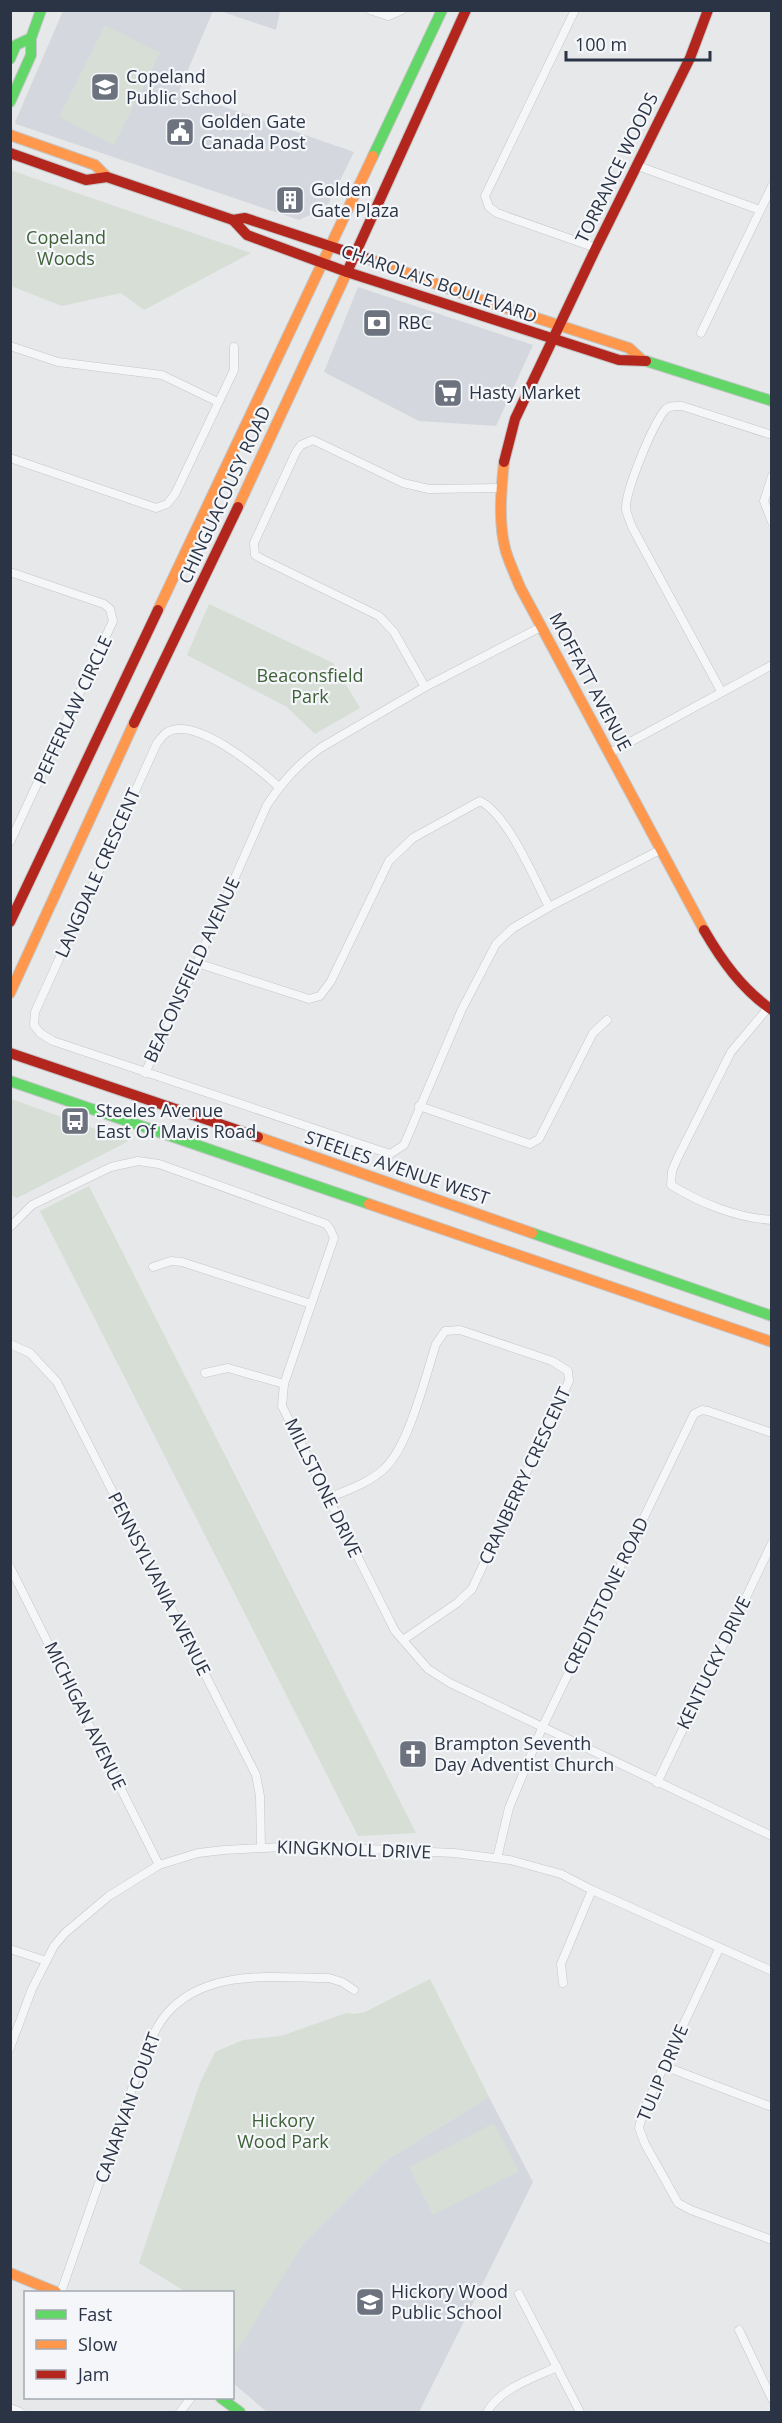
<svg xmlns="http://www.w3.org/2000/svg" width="782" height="2423" viewBox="0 0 782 2423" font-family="'Open Sans',sans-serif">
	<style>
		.built { fill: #d4d7dd }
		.green { fill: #d6ded6 }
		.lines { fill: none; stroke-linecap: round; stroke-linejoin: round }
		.street-casing { stroke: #c4c6c8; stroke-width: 9 }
		.fast-casing { stroke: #c4c6c8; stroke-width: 12 }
		.slow-casing { stroke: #c4c6c8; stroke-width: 12 }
		.jam-casing { stroke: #c4c6c8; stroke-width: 12 }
		.street { stroke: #f5f6f7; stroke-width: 8 }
		.fast { stroke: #63d668; stroke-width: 10 }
		.slow { stroke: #ff974d; stroke-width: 10 }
		.jam { stroke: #b3261e; stroke-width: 10 }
		.labels { text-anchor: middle; stroke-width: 4.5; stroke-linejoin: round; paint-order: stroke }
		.poi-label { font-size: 18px; fill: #2b3445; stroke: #f4f6f9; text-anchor: start }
		.street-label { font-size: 18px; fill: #2b3445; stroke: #f4f6f9 }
		.park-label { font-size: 18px; fill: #3f6138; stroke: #f4f6f9 }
	</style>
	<rect width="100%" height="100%" fill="#e6e8ea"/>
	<!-- built -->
	<g class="built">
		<polygon points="63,11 213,11 179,91 354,152 327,207 299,220 16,124 15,122"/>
		<polygon points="220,11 280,10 280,11 276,30"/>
		<polygon points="358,287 533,345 496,426 419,421 324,372"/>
		<polygon points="489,2097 533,2182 419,2412 267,2412 233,2383 232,2358 302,2245 385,2161"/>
	</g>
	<!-- green -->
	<g class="green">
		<polygon points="105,25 160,53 114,145 59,117"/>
		<polygon points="10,170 251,253 144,310 121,293 62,306 11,286"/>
		<polygon points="209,604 333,663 360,708 315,734 287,707 187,655"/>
		<polygon points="10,1099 11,1099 129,1141 17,1198 11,1195"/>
		<polygon points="89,1186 416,1833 358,1836 40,1211"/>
		<polygon points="430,1979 489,2097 385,2161 302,2245 233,2358 232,2292 186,2292 139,2263 200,2083 215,2052 243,2040 281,2036 346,2013 355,2014 365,2012"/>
		<polygon points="494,2123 519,2171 433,2215 409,2167"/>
	</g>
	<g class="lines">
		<!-- street casing -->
		<g class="street-casing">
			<g id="street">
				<polyline points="370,10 388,16 402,10"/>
				<polyline points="575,10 485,196 489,207 497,213 596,248"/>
				<polyline points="638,166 760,210"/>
				<polyline points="701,333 772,186"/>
				<polyline points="10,346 58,362 162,375 218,402"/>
				<polyline points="10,458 156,508 167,504 175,494 234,370 234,347"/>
				<polyline points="772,476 764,501 772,522"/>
				<polyline points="10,572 104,604 110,609 113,621 10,842"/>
				<polyline points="425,687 394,632 379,616 262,559 255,555 254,543 296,452 301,445 313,440 403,483 429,489 501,488"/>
				<path d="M721,691L632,527C630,521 627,515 626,509C625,491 653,424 665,410C669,405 675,406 682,406L772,435"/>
				<polyline points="610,753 772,665"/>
				<path d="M279,787C259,769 194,714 166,733C163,735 160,740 157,743L35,1012L34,1025L40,1033L53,1041L390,1154L404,1145L462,1009L496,944L513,928L549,907L660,850"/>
				<path d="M197,963L309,999L320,996L331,981L389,861L413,838L480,801C508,815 534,878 549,907"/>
				<path d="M768,1008L731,1052L678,1157L672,1171L671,1185C700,1203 737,1218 772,1220"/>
				<path d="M145,1073L197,963L267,805C282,782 300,762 322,747L425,687L541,627"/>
				<polyline points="419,1106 530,1144 539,1139 593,1033 607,1020"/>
				<polyline points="10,1227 32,1205 111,1167 138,1161 159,1164 326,1224 330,1229 334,1238 284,1384 282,1406 395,1631 428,1669 450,1683 772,1836"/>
				<polyline points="153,1267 171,1261 182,1262 311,1304"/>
				<polyline points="10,1344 30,1353 57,1382 256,1775 260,1796 261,1848"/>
				<polyline points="205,1373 228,1368 284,1384"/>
				<path d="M328,1498C348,1490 369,1483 385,1468C409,1445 425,1378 436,1344L445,1331L460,1330L552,1361L568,1371L569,1381L472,1589L457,1603L403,1640"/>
				<polyline points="10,1567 159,1865"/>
				<polyline points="657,1783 772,1543"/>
				<polyline points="497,1858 509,1808 542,1728 694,1414 702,1410 708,1411 772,1433"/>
				<polyline points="10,1949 46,1961"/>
				<polyline points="719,1949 664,2066 643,2112 639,2128 645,2144 678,2203 691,2210 772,2240"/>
				<polyline points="563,1983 561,1964 592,1890"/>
				<polyline points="10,2048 32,1989 54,1946 65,1933 109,1896 159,1865 198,1853 224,1850 302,1846 454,1853 510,1860 561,1874 592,1890 772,1971"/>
				<polyline points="664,2066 772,2107"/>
				<path d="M61,2292L143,2057C151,2040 157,2023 171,2009C212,1968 276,1978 329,1978L342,1982L354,1990"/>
				<polyline points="519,2294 580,2412"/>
				<polyline points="739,2330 772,2399"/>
				<polyline points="10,2408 20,2412"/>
				<polyline points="180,2412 191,2398"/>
				<path d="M487,2412C501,2388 533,2378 557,2367"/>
			</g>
		</g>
		<!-- fast casing -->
		<g class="fast-casing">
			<g id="fast">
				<polyline points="10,59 16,45 31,38"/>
				<polyline points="10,102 31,55 31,38 41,10"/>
				<polyline points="373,156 442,10"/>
				<polyline points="646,361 772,401"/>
				<polyline points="10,1081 369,1204"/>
				<polyline points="532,1233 772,1316"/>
				<polyline points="221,2398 240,2412"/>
			</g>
		</g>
		<!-- slow casing -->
		<g class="slow-casing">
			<g id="slow">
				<polyline points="10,135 95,165 107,177"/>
				<polyline points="372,260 469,296 629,348 642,360"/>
				<path d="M504,462C501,491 498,523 506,552C510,564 515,575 520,587L704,930"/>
				<polyline points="238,507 347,272"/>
				<polyline points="158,610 373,156"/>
				<polyline points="10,993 134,723"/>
				<polyline points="258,1137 532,1233"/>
				<polyline points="369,1204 772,1342"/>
				<polyline points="10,2273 56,2292"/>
			</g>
		</g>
		<!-- jam casing -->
		<g class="jam-casing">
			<g id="jam">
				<polyline points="10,153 86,180 107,177 233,220 245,218 372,260"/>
				<polyline points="233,220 247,235 347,272 619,360 646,361"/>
				<polyline points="347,272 466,10"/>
				<polyline points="504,462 515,419 596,248 690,58 708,10"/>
				<polyline points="134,723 238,507"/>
				<polyline points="10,922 158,610"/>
				<path d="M704,930C722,961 742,989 772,1010"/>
				<polyline points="10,1053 258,1137"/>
			</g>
		</g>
		<!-- street -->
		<use href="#street" class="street"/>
		<!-- fast -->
		<use href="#fast" class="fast"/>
		<!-- slow -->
		<use href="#slow" class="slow"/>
		<!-- jam -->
		<use href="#jam" class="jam"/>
	</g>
	<!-- icons -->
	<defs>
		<g id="school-square" transform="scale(1.5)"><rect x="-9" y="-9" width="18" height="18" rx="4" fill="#6c737f" stroke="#f4f6f9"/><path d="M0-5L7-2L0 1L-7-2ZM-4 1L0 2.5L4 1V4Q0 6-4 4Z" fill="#fff"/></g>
		<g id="civic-square" transform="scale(1.5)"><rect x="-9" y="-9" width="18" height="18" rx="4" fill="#6c737f" stroke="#f4f6f9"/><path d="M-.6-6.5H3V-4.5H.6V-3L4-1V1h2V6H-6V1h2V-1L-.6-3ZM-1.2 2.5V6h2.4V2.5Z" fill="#fff"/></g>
		<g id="building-square" transform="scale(1.5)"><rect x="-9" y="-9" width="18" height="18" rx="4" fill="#6c737f" stroke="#f4f6f9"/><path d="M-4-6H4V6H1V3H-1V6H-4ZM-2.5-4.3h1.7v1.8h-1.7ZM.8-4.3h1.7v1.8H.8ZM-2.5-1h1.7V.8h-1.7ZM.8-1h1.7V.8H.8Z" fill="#fff"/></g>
		<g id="bank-square" transform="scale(1.5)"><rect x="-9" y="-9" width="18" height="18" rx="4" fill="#6c737f" stroke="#f4f6f9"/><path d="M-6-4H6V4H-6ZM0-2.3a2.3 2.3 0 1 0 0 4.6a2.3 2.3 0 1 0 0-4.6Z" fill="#fff"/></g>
		<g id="supermarket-square" transform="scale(1.5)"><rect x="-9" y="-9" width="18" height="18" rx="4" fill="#6c737f" stroke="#f4f6f9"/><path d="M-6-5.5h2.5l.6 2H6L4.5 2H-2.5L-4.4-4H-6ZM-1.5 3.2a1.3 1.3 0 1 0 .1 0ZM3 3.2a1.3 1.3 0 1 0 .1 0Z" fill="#fff"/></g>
		<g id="bus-square" transform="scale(1.5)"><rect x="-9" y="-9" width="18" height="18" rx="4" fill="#6c737f" stroke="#f4f6f9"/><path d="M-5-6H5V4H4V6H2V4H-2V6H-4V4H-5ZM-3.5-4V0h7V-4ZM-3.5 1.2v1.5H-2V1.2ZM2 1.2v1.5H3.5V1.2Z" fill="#fff"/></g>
		<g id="church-square" transform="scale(1.5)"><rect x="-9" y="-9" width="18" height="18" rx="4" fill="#6c737f" stroke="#f4f6f9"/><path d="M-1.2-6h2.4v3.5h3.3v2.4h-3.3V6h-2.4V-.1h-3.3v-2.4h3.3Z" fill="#fff"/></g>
	</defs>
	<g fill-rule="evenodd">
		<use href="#school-square" x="105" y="87"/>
		<use href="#civic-square" x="180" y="132"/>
		<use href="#building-square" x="290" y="200"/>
		<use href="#bank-square" x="377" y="323"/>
		<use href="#supermarket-square" x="448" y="393"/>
		<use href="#bus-square" x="75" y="1121"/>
		<use href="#church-square" x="413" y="1754"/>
		<use href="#school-square" x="370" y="2302"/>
	</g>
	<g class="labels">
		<!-- poi labels -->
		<g class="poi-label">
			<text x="126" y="83">Copeland<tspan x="126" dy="21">Public School</tspan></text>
			<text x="201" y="128">Golden Gate<tspan x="201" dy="21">Canada Post</tspan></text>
			<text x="311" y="196">Golden<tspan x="311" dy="21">Gate Plaza</tspan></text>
			<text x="398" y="329">RBC</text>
			<text x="469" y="399">Hasty Market</text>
			<text x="96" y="1117">Steeles Avenue<tspan x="96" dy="21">East Of Mavis Road</tspan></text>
			<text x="434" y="1750">Brampton Seventh<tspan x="434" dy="21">Day Adventist Church</tspan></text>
			<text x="391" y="2298">Hickory Wood<tspan x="391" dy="21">Public School</tspan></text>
		</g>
		<!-- street labels -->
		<g class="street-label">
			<text transform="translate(617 168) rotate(-64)" y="6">TORRANCE WOODS</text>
			<text transform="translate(439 284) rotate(19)" y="6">CHAROLAIS BOULEVARD</text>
			<text transform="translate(225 495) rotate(-65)" y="6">CHINGUACOUSY ROAD</text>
			<text transform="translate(590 682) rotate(62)" y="6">MOFFATT AVENUE</text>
			<text transform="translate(73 710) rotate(-65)" y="6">PEFFERLAW CIRCLE</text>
			<text transform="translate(98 873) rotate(-66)" y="6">LANGDALE CRESCENT</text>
			<text transform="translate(192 970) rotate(-65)" y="6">BEACONSFIELD AVENUE</text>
			<text transform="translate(397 1168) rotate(19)" y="6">STEELES AVENUE WEST</text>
			<text transform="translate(525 1476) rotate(-65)" y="6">CRANBERRY CRESCENT</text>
			<text transform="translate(323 1488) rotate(64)" y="6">MILLSTONE DRIVE</text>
			<text transform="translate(159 1584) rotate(63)" y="6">PENNSYLVANIA AVENUE</text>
			<text transform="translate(606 1596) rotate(-64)" y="6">CREDITSTONE ROAD</text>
			<text transform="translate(714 1663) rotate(-64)" y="6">KENTUCKY DRIVE</text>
			<text transform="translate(85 1716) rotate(64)" y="6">MICHIGAN AVENUE</text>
			<text transform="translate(354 1850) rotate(2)" y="6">KINGKNOLL DRIVE</text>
			<text transform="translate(663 2073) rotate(-67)" y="6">TULIP DRIVE</text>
			<text transform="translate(128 2108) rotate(-70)" y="6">CANARVAN COURT</text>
		</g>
		<!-- park labels -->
		<g class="park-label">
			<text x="66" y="244">Copeland<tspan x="66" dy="21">Woods</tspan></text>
			<text x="310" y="682">Beaconsfield<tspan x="310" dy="21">Park</tspan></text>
			<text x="283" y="2127">Hickory<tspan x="283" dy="21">Wood Park</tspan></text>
		</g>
	</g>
	<!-- border -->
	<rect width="782" height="2423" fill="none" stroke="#2b3445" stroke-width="24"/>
	<!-- legend -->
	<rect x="24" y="2291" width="210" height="108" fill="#f4f6f9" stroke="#a4a8b1" stroke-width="1.5"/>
	<rect x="36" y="2310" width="30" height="9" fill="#63d668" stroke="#a4a8b1" stroke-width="1.5"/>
	<text x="78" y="2321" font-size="18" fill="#2b3445">Fast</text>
	<rect x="36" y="2340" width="30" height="9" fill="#ff974d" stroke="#a4a8b1" stroke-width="1.5"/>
	<text x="78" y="2351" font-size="18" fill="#2b3445">Slow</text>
	<rect x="36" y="2370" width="30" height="9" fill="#b3261e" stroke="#a4a8b1" stroke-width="1.5"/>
	<text x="78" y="2381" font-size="18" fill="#2b3445">Jam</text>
	<!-- scale -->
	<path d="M566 51v9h144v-9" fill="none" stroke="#2b3445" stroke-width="3"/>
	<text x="575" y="51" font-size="18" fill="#2b3445" stroke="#f4f6f9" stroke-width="4.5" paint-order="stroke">100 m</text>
</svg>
